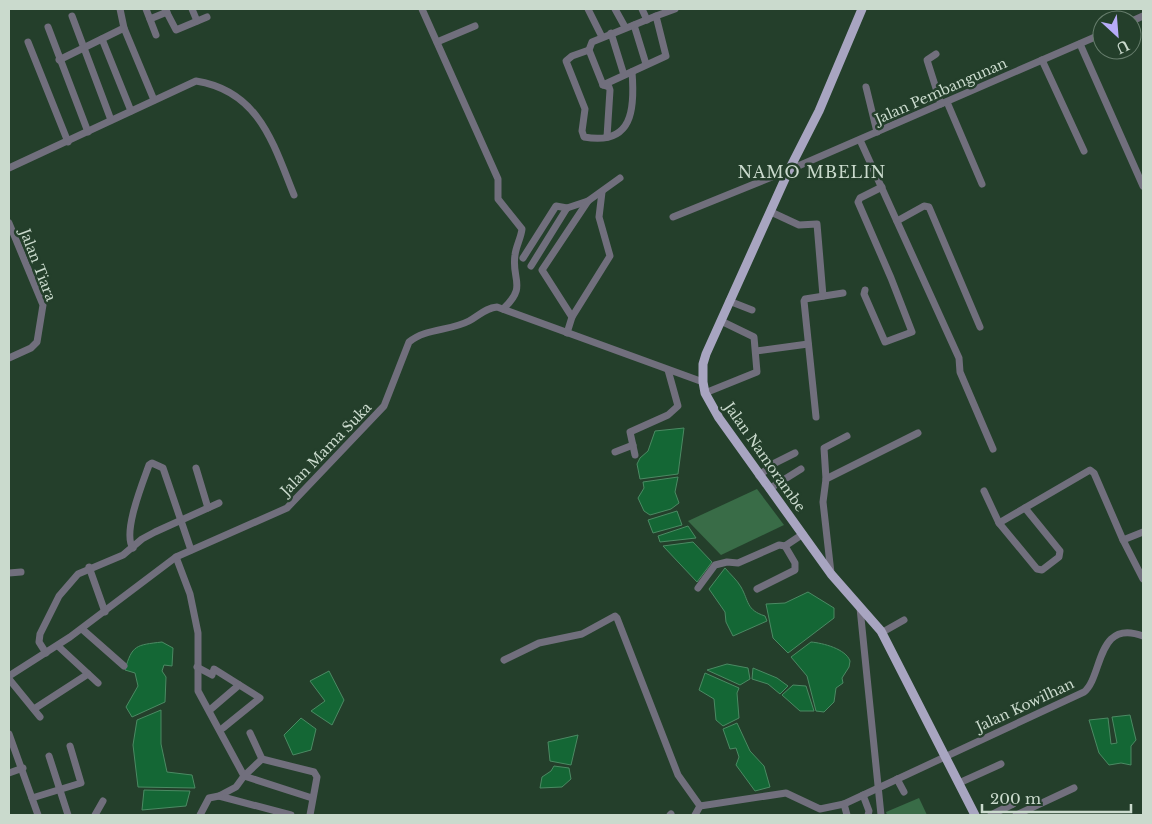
<svg xmlns="http://www.w3.org/2000/svg" width="1152" height="824" viewBox="0 0 1152 824" font-family="'Libre Baskerville',serif">
	<style>
		.green { fill: #396c47 }
		.water { fill: #146735; stroke: #4b8a63 }
		.lines { fill: none; stroke-linecap: round; stroke-linejoin: round }
		.minor { stroke: #716f7d; stroke-width: 7 }
		.major { stroke: #a8a5c1; stroke-width: 9 }
		.labels { text-anchor: middle; stroke-width: 5; stroke-linejoin: round; paint-order: stroke }
		.street-label { font-size: 14px; fill: #cadacd; stroke: #243f2b }
		.quarter-label { font-size: 16px; letter-spacing: 1px; fill: #cadacd; stroke: #243f2b }
	</style>
	<rect width="100%" height="100%" fill="#243f2b"/>
	<!-- green -->
	<g class="green">
		<polygon points="757,489 784,525 721,555 688,521"/>
		<polygon points="919,798 927,815 887,815 886,812"/>
	</g>
	<!-- water -->
	<g class="water">
		<polygon points="684,428 678,474 640,479 637,464 640,458 648,451 655,431"/>
		<polygon points="678,477 675,492 679,503 671,509 650,515 644,511 638,498 644,488 643,482"/>
		<polygon points="677,511 682,525 653,533 648,520"/>
		<polygon points="688,526 696,538 660,542 658,536"/>
		<polygon points="693,542 712,562 697,582 663,546"/>
		<path d="M725,568C730,574 737,580 741,587C749,601 746,610 765,616L767,621L733,636L726,622L725,612L709,589Z"/>
		<polygon points="808,592 834,608 834,618 788,653 773,638 766,604 785,603"/>
		<path d="M162,642L173,648L172,666L164,665L162,671L166,677L165,702L132,717L126,707L138,686L135,673L125,670C132,645 136,645 162,642Z"/>
		<path d="M811,642C823,643 846,649 850,661L849,667L842,678L843,683L836,688L834,702L824,712L816,711L807,676L791,657Z"/>
		<polygon points="727,664 748,668 750,679 740,685 707,670"/>
		<polygon points="753,668 777,678 788,686 780,694 768,684 752,679"/>
		<polygon points="329,671 344,700 332,725 311,711 325,701 310,681"/>
		<polygon points="705,673 739,688 737,693 739,718 723,726 716,720 714,699 699,690"/>
		<polygon points="793,685 806,686 814,711 800,711 782,695"/>
		<polygon points="161,710 161,744 167,772 192,775 195,788 138,787 133,745 137,720"/>
		<polygon points="1130,715 1136,740 1131,746 1131,765 1121,763 1109,765 1099,753 1089,720 1108,718 1111,744 1117,743 1112,717"/>
		<polygon points="301,718 316,729 311,750 293,755 284,735"/>
		<polygon points="737,723 750,751 764,766 770,787 755,791 736,765 739,757 736,748 730,749 723,729"/>
		<polygon points="578,735 571,765 550,761 548,742"/>
		<polygon points="554,766 569,768 571,779 562,787 540,788 542,777 551,771"/>
		<polygon points="144,790 190,791 186,806 142,810"/>
	</g>
	<g class="lines">
		<!-- minor -->
		<g class="minor">
			<polyline points="120,9 124,28 154,100"/>
			<polyline points="146,9 156,35"/>
			<polyline points="165,9 176,30 207,17"/>
			<polyline points="192,9 197,21"/>
			<path d="M422,9L498,179V199L522,229C521,238 516,246 515,255C511,280 528,286 503,309"/>
			<polyline points="588,9 602,37"/>
			<polyline points="615,9 625,27"/>
			<polyline points="642,9 647,20"/>
			<polyline points="72,16 111,120"/>
			<polyline points="150,19 167,12"/>
			<polyline points="1132,21 1143,16"/>
			<polyline points="634,25 646,64"/>
			<polyline points="48,27 88,132"/>
			<polyline points="611,33 624,75"/>
			<polyline points="102,39 131,111"/>
			<polyline points="28,42 68,142"/>
			<polyline points="437,42 475,26"/>
			<polyline points="1080,44 1143,186"/>
			<path d="M589,50L572,56L566,61L585,109L582,131L584,137C633,146 635,109 632,72"/>
			<polyline points="936,54 927,60 941,104"/>
			<polyline points="59,60 124,28"/>
			<polyline points="1042,60 1084,151"/>
			<polyline points="603,85 589,50 592,42 656,16"/>
			<polyline points="866,87 877,132"/>
			<polyline points="947,102 982,184"/>
			<polyline points="607,137 610,90 609,87 603,85 666,56 656,16 675,9"/>
			<polyline points="860,140 959,358 960,372 993,449"/>
			<path d="M9,168L196,81C259,91 273,143 294,195"/>
			<polyline points="771,212 799,225 817,224 823,296"/>
			<polyline points="673,217 789,170 1102,34"/>
			<polyline points="897,221 924,206 929,207 980,327"/>
			<polyline points="9,223 43,305 37,342 31,348 9,358"/>
			<polyline points="523,258 556,206 567,208"/>
			<polyline points="531,266 567,208 588,201"/>
			<polyline points="865,290 864,294 885,342 912,332 891,278 858,202 860,198 882,187"/>
			<polyline points="729,301 752,310"/>
			<polyline points="572,317 610,256 599,217 602,192"/>
			<polyline points="567,333 572,317 542,270 588,201 620,178"/>
			<polyline points="756,351 808,344"/>
			<polyline points="705,393 757,372 754,337 721,321"/>
			<polyline points="816,417 804,301 805,299 843,293"/>
			<polyline points="615,452 633,445"/>
			<polyline points="635,455 630,432 668,415 678,406 668,370"/>
			<polyline points="196,468 208,508"/>
			<polyline points="759,476 773,464 795,453"/>
			<polyline points="826,479 824,448 847,436"/>
			<polyline points="769,489 801,469"/>
			<polyline points="984,491 999,523 1037,569 1042,570 1059,557 1060,551 1025,508"/>
			<polyline points="999,523 1090,470 1094,473 1123,540 1143,579"/>
			<polyline points="1123,540 1143,532"/>
			<path d="M133,548C122,533 143,482 149,465L152,463L163,468L191,550"/>
			<polyline points="176,557 190,594 198,633 198,691 244,776 236,787 219,796 291,815"/>
			<polyline points="89,567 105,612"/>
			<polyline points="9,573 21,572"/>
			<polyline points="831,573 823,502 826,479 918,433"/>
			<polyline points="698,588 715,565 727,562 738,563 779,545 785,546 803,534"/>
			<polyline points="757,589 795,570 795,563 785,546"/>
			<polyline points="860,608 881,815"/>
			<polyline points="82,629 124,666"/>
			<polyline points="881,633 904,620"/>
			<polyline points="58,646 98,683"/>
			<polyline points="46,653 39,642 40,634 59,596 78,574 123,555 142,539 155,532 219,503"/>
			<polyline points="504,660 539,643 582,634 615,616 617,618 678,775 700,806"/>
			<polyline points="197,667 212,675 214,669 260,698 223,728"/>
			<path d="M9,676L70,637L176,557L287,508L384,406L409,342C426,328 450,331 469,321C479,316 485,308 497,307L703,382"/>
			<polyline points="9,679 40,717"/>
			<polyline points="34,709 88,674"/>
			<polyline points="211,709 239,685"/>
			<polyline points="250,733 262,759"/>
			<polyline points="9,734 38,815"/>
			<polyline points="49,756 68,815"/>
			<polyline points="9,773 23,768"/>
			<polyline points="897,779 904,792"/>
			<polyline points="959,783 1001,764"/>
			<polyline points="863,795 869,811 868,815"/>
			<polyline points="32,798 81,783 70,746"/>
			<polyline points="844,804 847,815"/>
			<polyline points="95,815 103,801"/>
			<polyline points="200,815 209,798 219,796"/>
			<polyline points="310,815 317,777 314,772 262,759 244,776 312,798"/>
			<polyline points="670,815 671,814"/>
			<path d="M695,815L700,806L786,793L820,809L844,804L1084,692C1103,677 1096,618 1143,636"/>
			<polyline points="991,815 1013,804"/>
			<polyline points="1016,815 1074,788"/>
		</g>
		<!-- major -->
		<polyline class="major" points="862,9 819,111 789,170 706,354 703,364 703,382 705,393 719,418 831,574 881,631 975,815"/>
	</g>
	<g class="labels">
		<!-- street labels -->
		<g class="street-label">
			<text transform="translate(941 91) rotate(-24)" y="5">Jalan Pembangunan</text>
			<text transform="translate(38 265) rotate(69)" y="5">Jalan Tiara</text>
			<text transform="translate(326 449) rotate(-46)" y="5">Jalan Mama Suka</text>
			<text transform="translate(765 457) rotate(55)" y="5">Jalan Namorambe</text>
			<text transform="translate(1025 705) rotate(-25)" y="5">Jalan Kowilhan</text>
		</g>
		<!-- quarter labels -->
		<g class="quarter-label">
			<text x="812" y="178">NAMO MBELIN</text>
		</g>
	</g>
	<!-- border -->
	<rect width="1152" height="824" fill="none" stroke="#cadacd" stroke-width="20"/>
	<!-- north arrow -->
	<g transform="translate(1117 35) rotate(154)"><circle r="24" fill="#243f2b" stroke="#667d6c"/>
	<path d="M0-4L9 19L0 12L-9 19Z" fill="#b7abf8"/>
	<text y="-8" font-size="14" font-weight="bold" text-anchor="middle" fill="#cadacd">U</text>
	</g>
	<!-- scale -->
	<path d="M982 804v8h149v-8" fill="none" stroke="#cadacd" stroke-width="2.5"/>
	<text x="990" y="804" font-size="15" fill="#cadacd" stroke="#243f2b" stroke-width="4" paint-order="stroke">200 m</text>
</svg>
